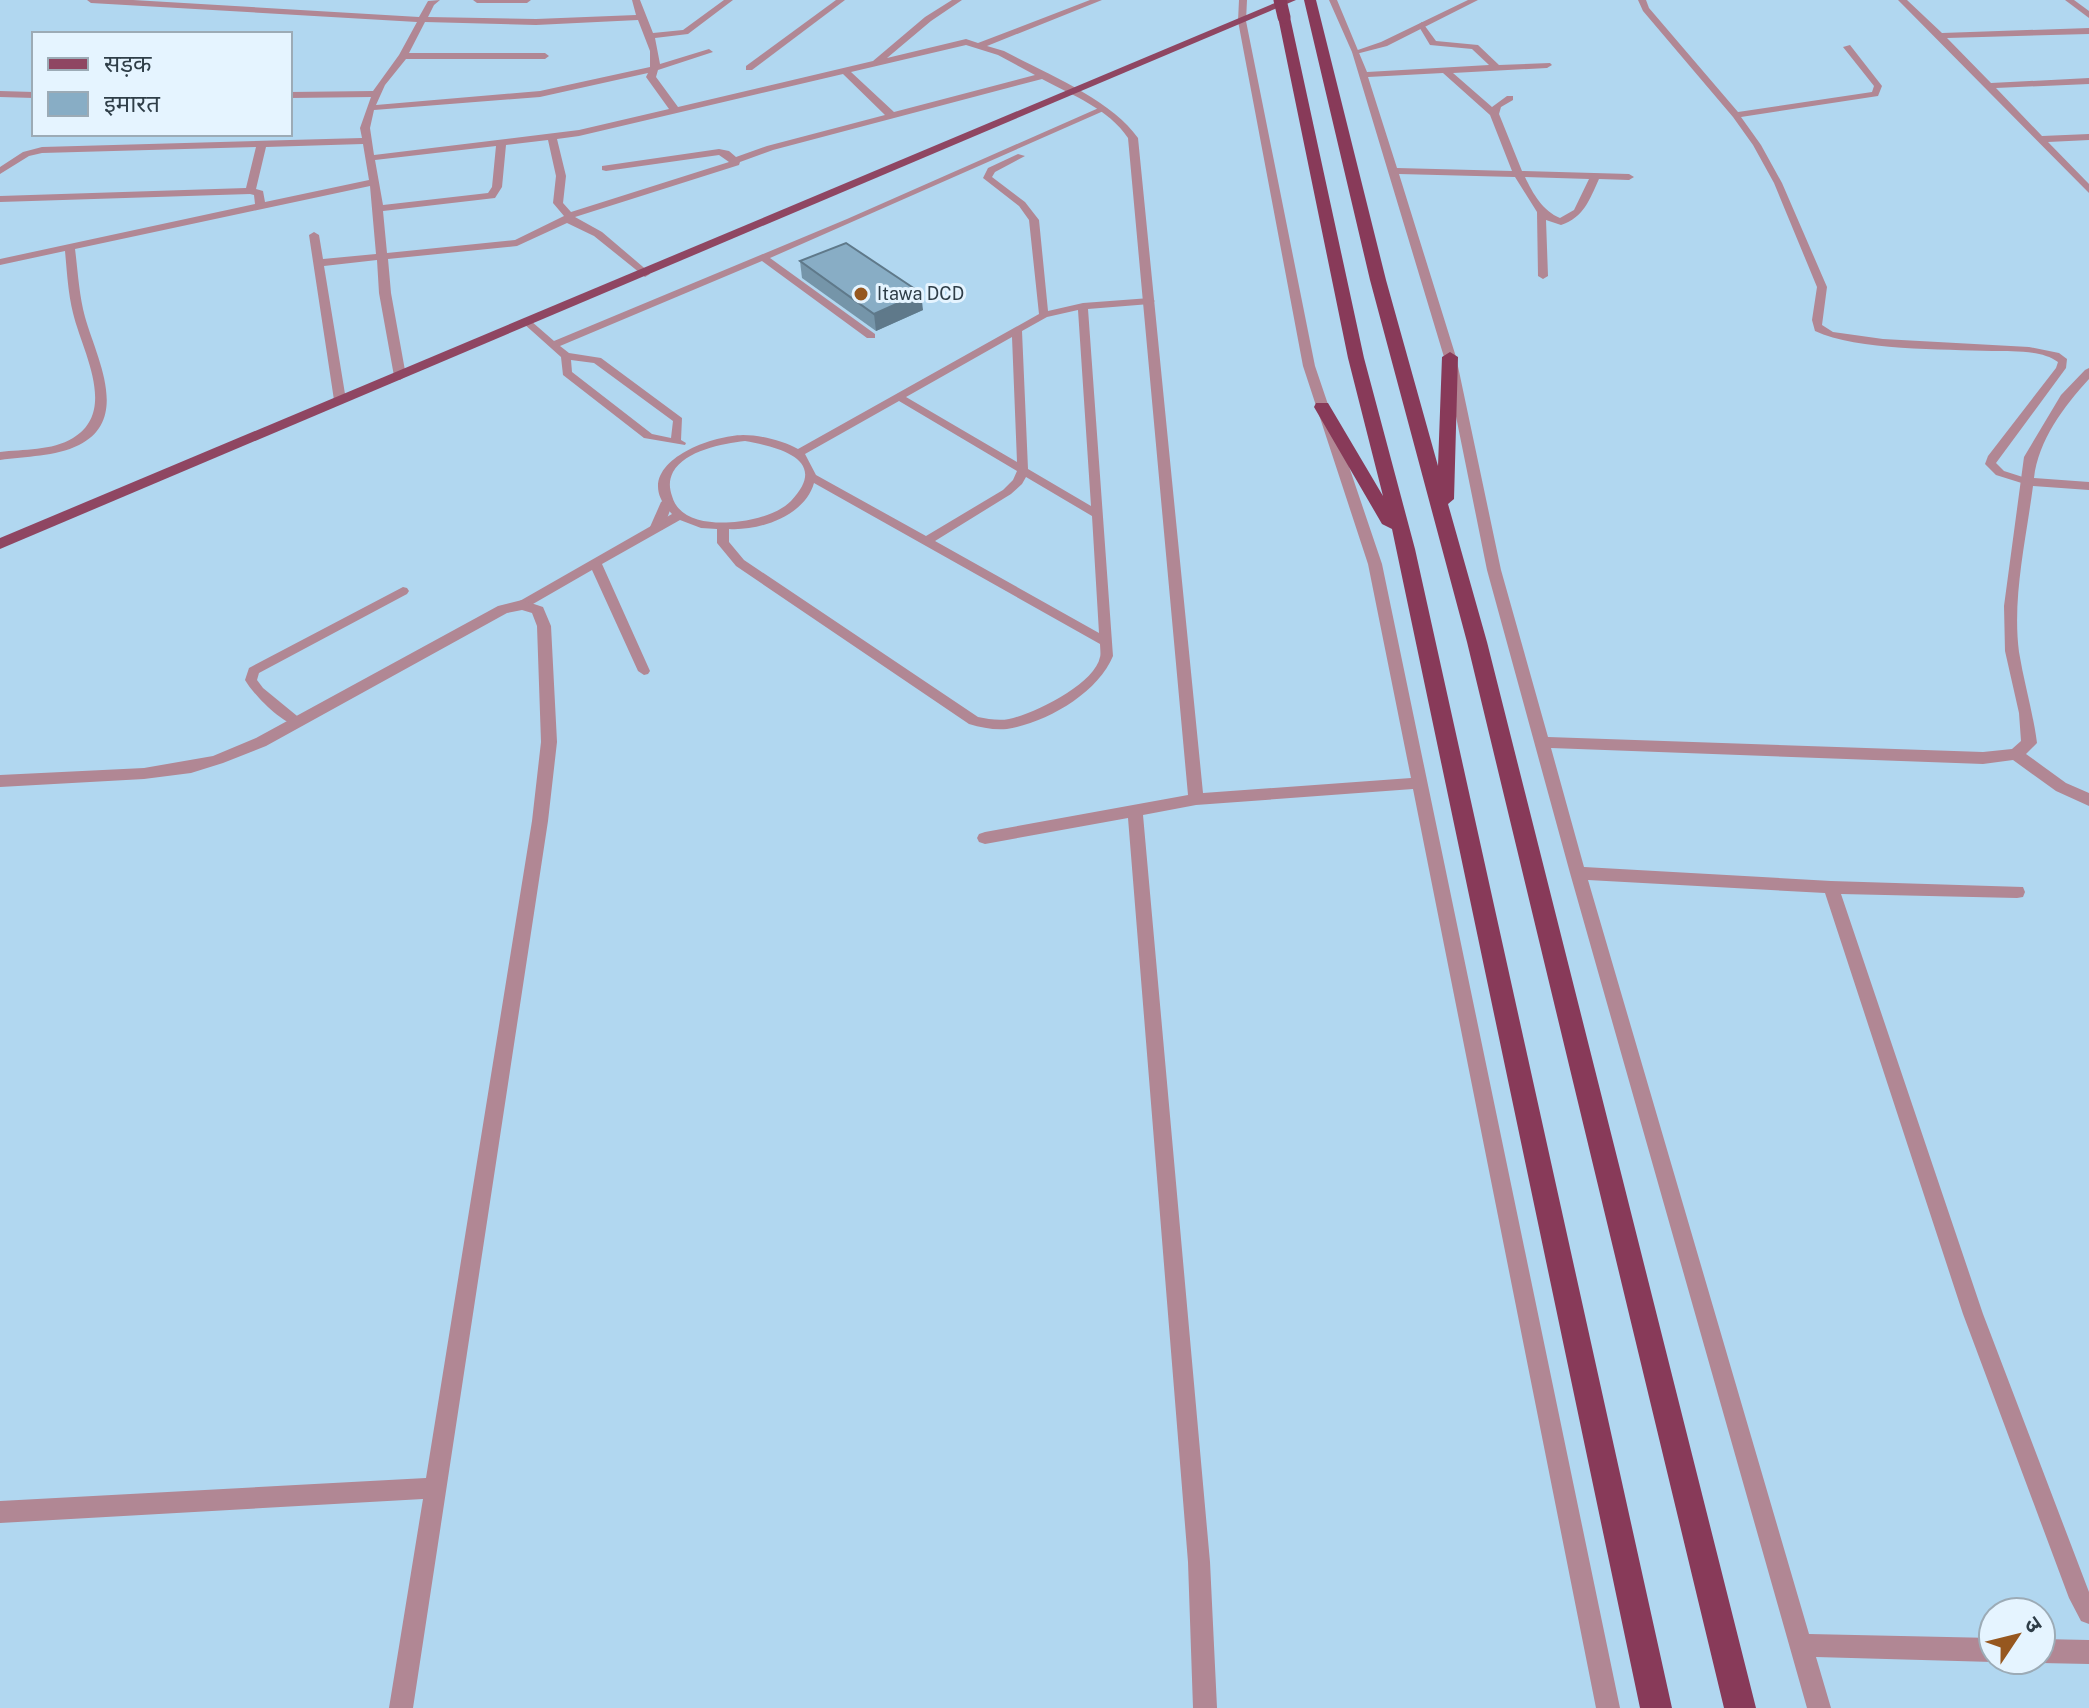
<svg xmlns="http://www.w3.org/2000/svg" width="2089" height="1708" viewBox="0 0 2089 1708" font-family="'Public Sans','Noto Sans Devanagari',sans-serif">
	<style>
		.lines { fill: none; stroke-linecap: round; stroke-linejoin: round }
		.service { fill: #b18794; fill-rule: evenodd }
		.minor { fill: #b18794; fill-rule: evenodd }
		.primary { fill: #8f4662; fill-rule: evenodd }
		.trunk { fill: #883a59; fill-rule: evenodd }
		.trunk-bridge { stroke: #883a59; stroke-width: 13 }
		.wall { fill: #7595a9 }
		.shaded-wall { fill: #5f798a }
		.building { fill: #88adc5; stroke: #5f798a; stroke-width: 2 }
		.poi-dot { fill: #96571f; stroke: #e5f4ff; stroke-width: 3 }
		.labels { text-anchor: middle; stroke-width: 6; stroke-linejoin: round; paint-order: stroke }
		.far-poi-label { font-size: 18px; fill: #2f3e48; stroke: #e5f4ff; text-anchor: start }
	</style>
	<rect width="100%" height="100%" fill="#b1d7f0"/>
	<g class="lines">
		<!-- service -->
		<g class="service">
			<polygon points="1468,0 1478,0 1387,46 1356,54 1352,52 1381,42"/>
			<path d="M1638,0H1646L1649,8L1738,112L1872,92L1874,86L1843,47L1850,45L1882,86L1878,96L1741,117L1761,145L1782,183L1827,287L1822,325L1833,332L1883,339L2029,347L2059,353L2067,359L2066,368L1996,463L2004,471L2032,480V484L2028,485L1996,475L1985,464L1988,456L2056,368L2058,362C2041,349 2012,352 1992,351C1944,349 1857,351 1815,331L1812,320L1817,287L1774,183L1753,145L1733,117L1643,11Z"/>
			<path d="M1101,107L1108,109L770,258L875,334V338H867L762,261L560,346L569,353L601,358L682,418L681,440L686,443L685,445L644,438L563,375L561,357L523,323L531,321L554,341L847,219ZM571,360L594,363L673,421L671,438L652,434L572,372Z"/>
			<path d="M1018,154L1025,156L995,172L992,177L1025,202L1039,220L1048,311L1083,303L1150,298L1155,301L1150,304L1088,309L1113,656C1098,693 1046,723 1007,729C994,730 982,728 969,724L736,566L717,543V529L701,528L680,520L602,564L650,671L648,674L644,675L638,671L592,570L526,608H518L516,605L518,602L672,514C626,468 705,436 743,435C761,435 783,441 798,449L1039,314L1029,220L1019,206L983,178L988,168ZM1078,310L1091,506L1028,469L1022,331L1047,317ZM1012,337L1017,462L906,397ZM899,401L1017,471L1013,480L1003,490L926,536L816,475L805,454ZM745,441C777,447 831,459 791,501C781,511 766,516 753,519C728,525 680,527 672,496C669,487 669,480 673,472C686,450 722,444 745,441ZM1026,477L1092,516L1099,633L935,541L1011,494L1022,484ZM814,483L1100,644C1100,646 1101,655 1100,657C1095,684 1034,714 1009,719C999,721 988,719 978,717L744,560L729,542V529C759,531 805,516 814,483Z"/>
			<path d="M403,587L407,588L409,591L407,594L259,673L257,680L263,688L302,720L303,723L302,726C285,728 253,694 245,680L249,668Z"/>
		</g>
		<!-- minor -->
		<g class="minor">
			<path d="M87,0H133L419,17L428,1L440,0L434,5L428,17L536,19L636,15L632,0H640L653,33L683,30L724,0H733L688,34L655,38L660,64L709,49L713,52L658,70L656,77L678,107L873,61L925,17L952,0H962L931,21L887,58L966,39L978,43L1090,0H1102L987,46L1004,51C1045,73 1112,100 1138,138L1203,793L1411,778L1368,564L1303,366L1238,21L1239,0H1247L1246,21L1315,366L1382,564L1620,1708H1596L1413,789L1196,805L1143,815L1210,1562L1217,1708H1193L1188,1562L1128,818L985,844L979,842L977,838L979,834L985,832L1188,795L1128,138C1109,109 1072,95 1042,79L773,150L740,162L739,165L575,217L602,232L649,272L650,274L645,277L594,236L567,223L517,246L388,259L391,293L406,376L400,380L394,376L379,293L377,260L324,266L346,400L340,404L334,400L309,235L314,232L319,235L323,259L376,254L370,186L75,249C78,272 79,295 85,317C96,357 131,419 79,445C55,457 26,456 0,460V452C23,449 52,451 73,438C118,411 82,351 73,313C68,293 67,272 65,251L0,265V259L255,204L254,195L250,194L0,202V196L246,188L256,147L42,153L29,156L0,174V167L23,152L42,147L362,138L360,128L371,97L290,98V92L373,91L399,55L417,22L91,3ZM638,20L650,51V67L540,91L376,105L385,85L406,59H545L549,56L545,53H409L425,22L536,25ZM966,45L998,55L1035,75L894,112L851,72ZM648,73L646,77L669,109L579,130L374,155L370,128L374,110L540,97ZM843,74L885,115L767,146L736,157L729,151L719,149L602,166V170L606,171L719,155L729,162L571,212L563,203L566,176L557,139L579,136ZM548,140L556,176L553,203L564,216L515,240L387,253L383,211L495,198L502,187L506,145ZM363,144L369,180L265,202L263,191L256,189L266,147ZM496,146L492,187L488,193L383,205L375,160Z"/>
			<polygon points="473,0 531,0 527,3 477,3"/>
			<polygon points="836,0 845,0 752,70 746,70 746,66"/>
			<path d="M1329,0H1337L1367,72L1489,65L1472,49L1430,45L1418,25L1422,22L1436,41L1478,45L1499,65L1550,63L1552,65L1547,68L1453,73L1492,107L1507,96H1513V100L1501,107L1499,114L1522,171L1629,174L1634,177L1629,180L1599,179C1589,201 1584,217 1561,225L1546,220L1548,276L1543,279L1538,276L1537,212L1515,177L1399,174L1456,357L1501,570L1548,737L1983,752L2012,749L2021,741L2019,713L2005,651L2004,606L2024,457L2061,395L2085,370L2089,368V379C2064,406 2038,441 2034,478L2089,482V490L2033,486C2026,540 2012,598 2019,652C2024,683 2033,712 2037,743L2026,754L2066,783L2089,793V806L2056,791L2013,760L1983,764L1551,748L1584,867L1831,881L2023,887L2025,892L2023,897L2017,898L1841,894L1983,1314L2089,1592V1624L2081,1621L2069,1598L1963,1314L1825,893L1588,880L1809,1634L1993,1638V1660H1997L1993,1662L1816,1657L1831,1708H1807L1570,873L1487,570L1444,357L1352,52ZM1443,73L1490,115L1512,171L1397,168L1368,77ZM1525,177L1589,179L1574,210L1560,218C1543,211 1533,194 1525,177Z"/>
			<polygon points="1898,0 1907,0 1942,33 2089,28 2089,34 1947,38 1991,83 2089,78 2089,84 1996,88 2042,136 2089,134 2089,140 2048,142 2089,184 2089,193"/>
			<polygon points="2065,0 2074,0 2089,11 2089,18"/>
			<polygon points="0,91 34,92 34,98 0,97"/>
			<polygon points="667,498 673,502 664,527 662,530 652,530 650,527 661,502"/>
			<polygon points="522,600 543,607 551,626 557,742 548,821 413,1708 389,1708 423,1499 0,1523 0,1501 426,1478 532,821 541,742 537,626 532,613 522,610 507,613 266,746 223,763 191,773 144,779 0,787 0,775 144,768 213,756 256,738 498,606"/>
			<polygon points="2041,1639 2089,1640 2089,1664 2041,1663 2035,1660 2041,1660"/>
		</g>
		<!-- primary -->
		<polygon class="primary" points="1282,0 1296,0 0,549 0,538"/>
		<!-- trunk -->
		<g class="trunk">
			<polygon points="1304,0 1316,0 1386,280 1438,466 1442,357 1450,352 1458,357 1454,499 1448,504 1487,642 1756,1708 1724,1708 1467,642 1370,280"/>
			<polygon points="1284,13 1290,17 1364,358 1415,549 1672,1708 1640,1708 1392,529 1382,524 1314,407 1316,403 1328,403 1383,496 1348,358 1278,17"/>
		</g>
		<!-- trunk-bridge -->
		<polyline class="trunk-bridge" points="1280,0 1284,17"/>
	</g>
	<!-- wall -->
	<polygon class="wall" points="800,261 923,310 876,331 802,278"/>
	<!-- shaded-wall -->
	<polygon class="shaded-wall" points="921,293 923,310 876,331 874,314"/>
	<!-- building -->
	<polygon class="building" points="846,243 921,293 874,314 800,261"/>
	<!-- markers -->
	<circle class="poi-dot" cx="861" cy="294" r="8"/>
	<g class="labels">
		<!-- far-poi labels -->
		<g class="far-poi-label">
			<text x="877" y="300">Itawa DCD</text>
		</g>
	</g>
	<!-- legend -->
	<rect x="32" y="32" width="260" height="104" fill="#e5f4ff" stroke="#9cabb6" stroke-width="2"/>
	<rect x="48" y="58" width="40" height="12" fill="#8f4662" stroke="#9cabb6" stroke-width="2"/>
	<text x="104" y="72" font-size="24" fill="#2f3e48">सड़क</text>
	<rect x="48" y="92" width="40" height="24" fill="#88adc5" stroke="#9cabb6" stroke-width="2"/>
	<text x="104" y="112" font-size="24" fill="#2f3e48">इमारत</text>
	<!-- north arrow -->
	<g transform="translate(2017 1636) rotate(55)"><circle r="38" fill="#e5f4ff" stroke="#9cabb6" stroke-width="2"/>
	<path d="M0-6L14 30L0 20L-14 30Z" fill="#96571f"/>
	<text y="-12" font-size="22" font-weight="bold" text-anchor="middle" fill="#2f3e48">उ</text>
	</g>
</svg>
